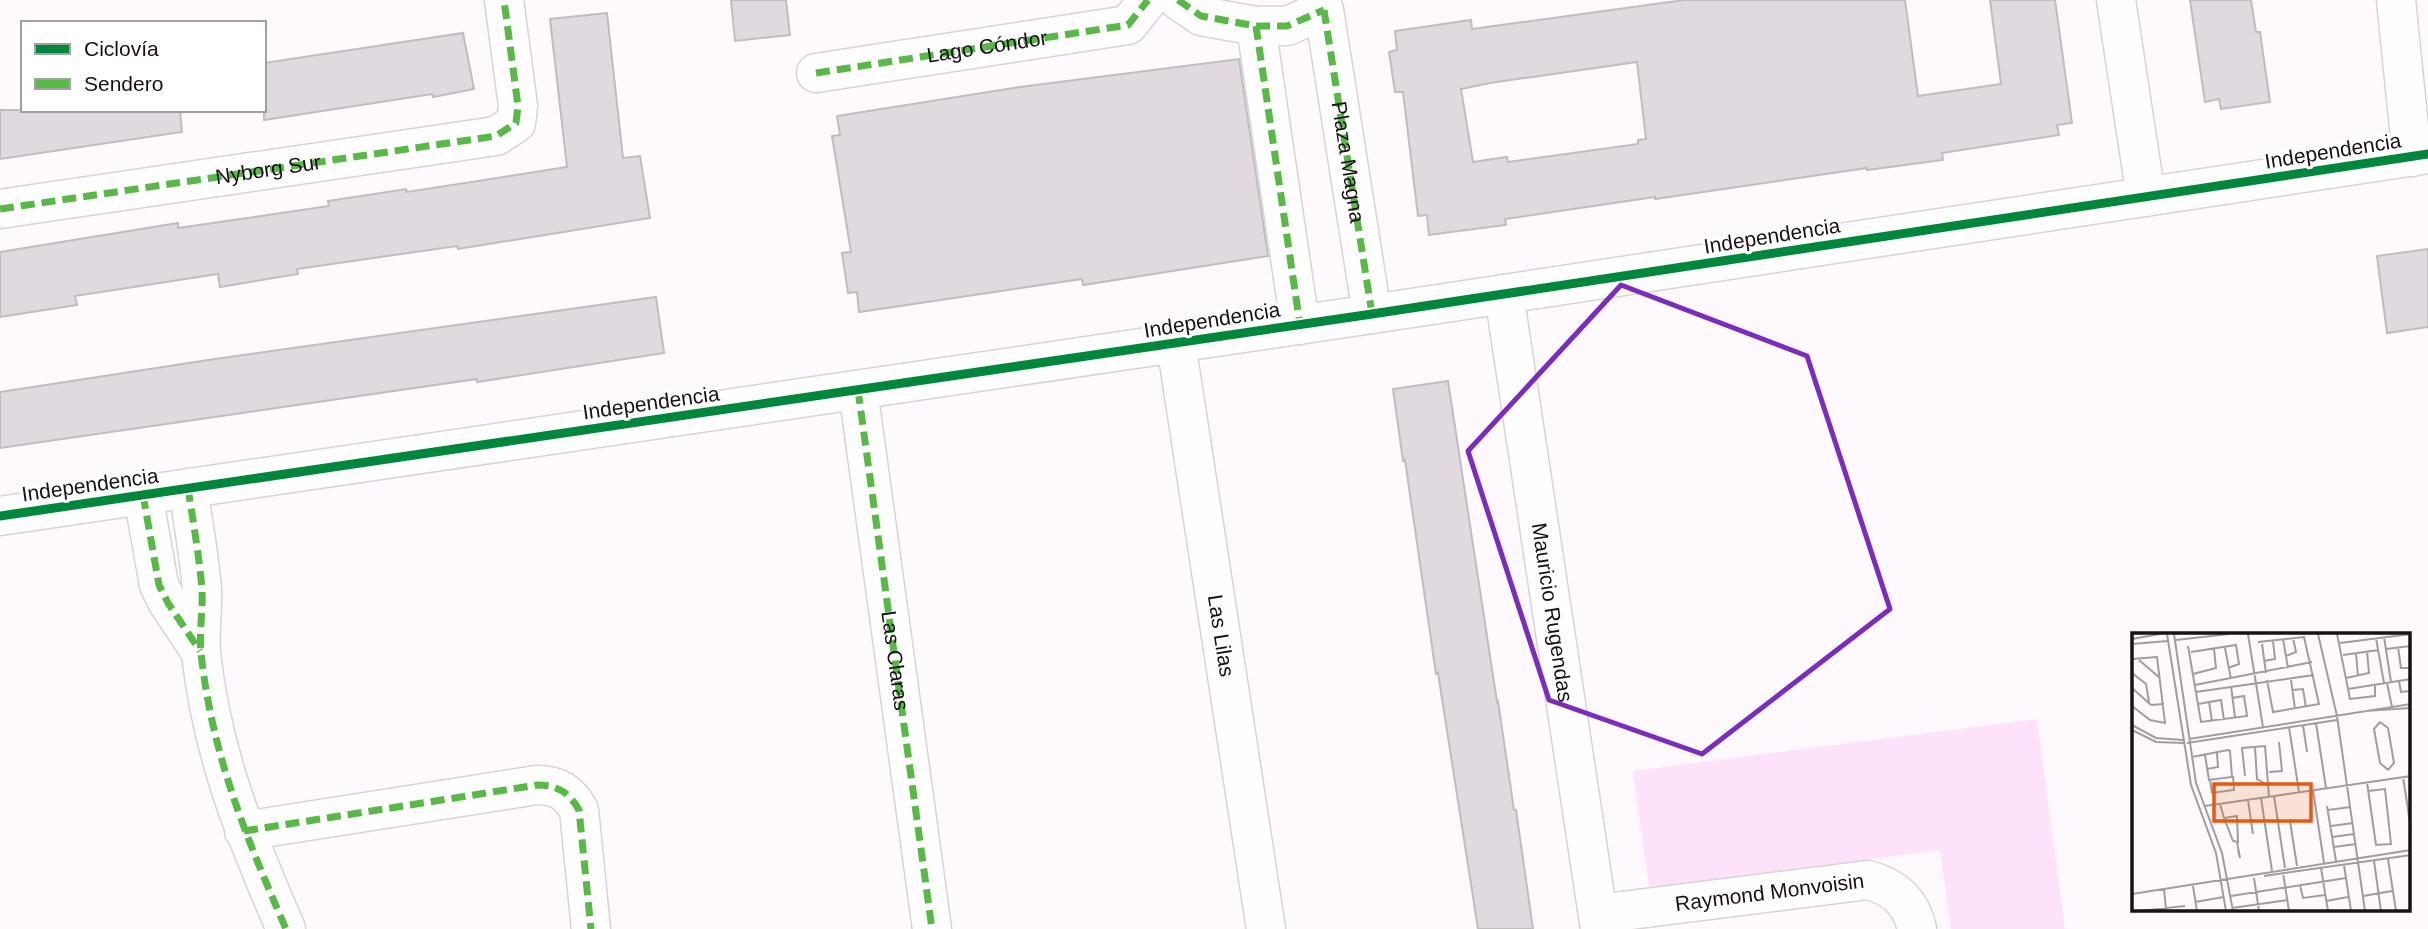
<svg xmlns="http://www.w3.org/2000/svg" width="2428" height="929" viewBox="0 0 2428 929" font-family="Arial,sans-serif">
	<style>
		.green { fill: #fee2fa }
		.building { fill: #e0d9df; stroke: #c2bbc0; stroke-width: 2; fill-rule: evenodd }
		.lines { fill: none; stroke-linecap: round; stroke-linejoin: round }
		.minor-casing { stroke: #d9d3d8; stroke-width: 41 }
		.minor { stroke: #fffeff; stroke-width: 38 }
		.quiet { stroke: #58b947; stroke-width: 7; stroke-dasharray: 14 7; stroke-linecap: butt }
		.cycleway-casing { stroke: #fff; stroke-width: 13 }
		.cycleway { stroke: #00873e; stroke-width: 9 }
		.marked { fill: none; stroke: #7b2cbf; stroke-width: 5; stroke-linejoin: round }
		.labels { text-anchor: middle; stroke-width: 6; stroke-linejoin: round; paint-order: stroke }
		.street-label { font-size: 21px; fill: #191018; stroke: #fff }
		.inset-road { fill: none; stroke: #a29ca1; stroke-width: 2 }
		.view { fill: #e8590c; fill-opacity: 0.15; stroke: #e8590c; stroke-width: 3.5 }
		.inset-edge { fill: none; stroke: #191018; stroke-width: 3.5 }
	</style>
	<rect width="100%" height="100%" fill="#fdf9fc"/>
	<!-- green -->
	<polygon class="green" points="2037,719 2065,929 1951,929 1940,850 1649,888 1633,771"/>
	<!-- building -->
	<g class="building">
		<polygon points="731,0 786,0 790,35 735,41"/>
		<path d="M1684,0H1905L1918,96L2001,84L1990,0H2055L2072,123L2057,125L2059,135L1942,153L1943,160L1867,170V168L1655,199V197L1505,219L1506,225L1429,235L1427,215L1418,216L1403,92H1395L1389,52L1397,50L1395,31L1471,20L1472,29ZM1637,62L1646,139L1638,140V144L1508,162L1507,157L1473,162L1461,89L1490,83Z"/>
		<polygon points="2190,0 2251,0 2256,32 2260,32 2270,102 2221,109 2219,99 2205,102"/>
		<polygon points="607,13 623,158 640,156 650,218 458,249 457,246 297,269 298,274 220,287 218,274 75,296 77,305 0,317 0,252 178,223 178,228 329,206 328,201 406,189 407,192 567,167 550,19"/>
		<polygon points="463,33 474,89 433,97 432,94 264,120 264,63"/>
		<polygon points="1239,59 1268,256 1083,285 1082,279 859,312 857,292 848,293 842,253 851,252 832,136 840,135 837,116 1020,87"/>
		<polygon points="0,110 180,110 182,132 0,159"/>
		<polygon points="2428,249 2428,327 2387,333 2377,256"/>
		<polygon points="656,297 664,353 477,382 477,379 0,448 0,392 215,359"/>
		<polygon points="1448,381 1497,702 1498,701 1514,810 1516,810 1533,929 1478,929 1438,673 1436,674 1405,460 1403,461 1393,389"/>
	</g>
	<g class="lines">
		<!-- minor casing -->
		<g class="minor-casing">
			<g id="minor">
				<polyline points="1178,0 1201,16 1256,26 1287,26 1324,10"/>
				<polyline points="2116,0 2146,197"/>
				<polyline points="2396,0 2412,157"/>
				<polyline points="1324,10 1372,314"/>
				<polyline points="1256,26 1300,325"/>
				<path id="s1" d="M816,73L1128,25L1148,0"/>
				<path id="s2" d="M0,209L496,136L516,123L518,106L504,0"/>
				<path id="s3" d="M1504,294L1600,929"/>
				<path id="s4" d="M1176,343L1266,929"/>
				<polyline points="858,390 932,929"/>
				<path d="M188,488C193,521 199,555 202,589C203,610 199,632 201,653C212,755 246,837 286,929"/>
				<polyline points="143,495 159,585 168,603 200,651"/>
				<polyline points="0,516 1372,314 2428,154"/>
				<path d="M244,831L537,785C557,785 569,792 579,810L591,929"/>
				<path id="s5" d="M1598,914L1868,880C1895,887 1911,902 1917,929"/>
			</g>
		</g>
		<!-- minor -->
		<use href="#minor" class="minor"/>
		<!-- quiet -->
		<g class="quiet">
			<polyline points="1178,0 1201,16 1256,26 1287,26 1324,10"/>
			<path id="s6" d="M1324,10L1372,314"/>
			<polyline points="1256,26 1300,325"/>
			<polyline points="816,73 1128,25 1148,0"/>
			<polyline points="0,209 496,136 516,123 518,106 504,0"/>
			<path id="s7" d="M858,390L932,929"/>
			<path d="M188,488C193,521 199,555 202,589C203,610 199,632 201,653C212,755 246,837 286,929"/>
			<polyline points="143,495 159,585 168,603 200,651"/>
			<path d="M244,831L537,785C557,785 569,792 579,810L591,929"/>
		</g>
		<!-- cycleway casing -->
		<g class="cycleway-casing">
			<polyline id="cycleway" points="0,516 1372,314 2428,154"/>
		</g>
		<!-- cycleway -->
		<use href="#cycleway" class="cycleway"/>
	</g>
	<!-- marked area -->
	<path class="marked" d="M1621,285L1807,356L1890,609L1702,754L1549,700L1468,451Z"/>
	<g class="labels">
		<!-- street labels -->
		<g class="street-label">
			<text dy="7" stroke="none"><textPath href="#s1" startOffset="173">Lago Cóndor</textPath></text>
			<text transform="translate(2333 151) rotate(-9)" y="7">Independencia</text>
			<text dy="7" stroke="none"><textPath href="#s6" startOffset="154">Plaza Magna</textPath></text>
			<text dy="7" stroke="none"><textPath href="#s2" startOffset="271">Nyborg Sur</textPath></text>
			<text transform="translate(1772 236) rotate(-9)" y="7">Independencia</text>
			<text transform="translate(1212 320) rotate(-9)" y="7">Independencia</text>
			<text transform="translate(651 403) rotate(-8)" y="7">Independencia</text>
			<text transform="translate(90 485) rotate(-8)" y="7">Independencia</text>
			<text dy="7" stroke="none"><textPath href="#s3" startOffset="322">Mauricio Rugendas</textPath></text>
			<text dy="7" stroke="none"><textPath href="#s4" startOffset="296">Las Lilas</textPath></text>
			<text dy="7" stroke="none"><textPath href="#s7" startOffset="273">Las Claras</textPath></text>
			<text dy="7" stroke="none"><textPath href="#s5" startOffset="173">Raymond Monvoisin</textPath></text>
		</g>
	</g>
	<!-- overview -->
	<g transform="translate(2132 633)">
		<rect width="278" height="278" fill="#fdf9fc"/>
		<path class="inset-road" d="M35,1L59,152L84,220L94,278M42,1L64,150L90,220L101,278M116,1L131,94M186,1L205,83L233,278M205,1L218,66L243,63V52M252,4L259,49M244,5L252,50M0,6L28,1M151,6L156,35M44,7L97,1M126,9L172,4L187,71L141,79L135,47M208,10L279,1M0,11L36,8M130,11L134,40M56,13L69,89L115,83L112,63L100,65M266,14L269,35H279M93,15L99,46M254,16L279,13M59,19L104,12L107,31L96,35M224,21L226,43M211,22L247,17M154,23L164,19L161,5M0,26L25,24L33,90L18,87L0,73M7,27L28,45M132,28L143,26L141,8M0,40L14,51L17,69M61,41L84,35L82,16M214,45L237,40L235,18M159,47L163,76M267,48L269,59L279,58M255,50L260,74M63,52L180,29M99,53L103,84M0,55L19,72L32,71M216,56L279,46M160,57L171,56L174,74M64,59L182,42M77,68L80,89M66,71L89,67L92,87M233,78L279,75M248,89L242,96L248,130L256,137M248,89L256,95L262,130L256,137M184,90L194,155M0,92L24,105L51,107M171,92L175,119M157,94L167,159M0,97L24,109L52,110M57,106L279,71M55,110L205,87M123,114L125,146L135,152M60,124L96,117L98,118L100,144L77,147L73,122M75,136L86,134L85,120M137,139L150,138L147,109M113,143L110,115L133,113L137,164M271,144L279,196M78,147L80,160L102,157L101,143M235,149L244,212L259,211L253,156L236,158M181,157L192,230M142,163L153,235M129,165L140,238M116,167L121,201M88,171L92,185L101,208L106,209L105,183L92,185M73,173L279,143M195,173L204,228M196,177L219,174M146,188H158L165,233M199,193L221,190M200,204L222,201M105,209L108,225L106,217M202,214L224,211M256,226L264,278M242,228L249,278M212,232L219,278M189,235L196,278M151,240L157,278M132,243L279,222M122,245L127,278M168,252L171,265L193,262M61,253L65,278M32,255L34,278M0,261L279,217M99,263L214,245M231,263L260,258M194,268L216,264M63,269L92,264M100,275L156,267M7,278L53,273"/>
		<path class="view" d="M82,151H179V188H82Z"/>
		<rect width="278" height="278" class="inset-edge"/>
	</g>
	<!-- legend -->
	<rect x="21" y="21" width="245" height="91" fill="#ffffff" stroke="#a39fa3" stroke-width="2"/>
	<rect x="35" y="44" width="35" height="10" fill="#00873e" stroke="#a39fa3" stroke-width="2"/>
	<text x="84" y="56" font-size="21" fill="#191018">Ciclovía</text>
	<rect x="35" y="79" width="35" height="10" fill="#58b947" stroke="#a39fa3" stroke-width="2"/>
	<text x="84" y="91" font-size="21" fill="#191018">Sendero</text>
</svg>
